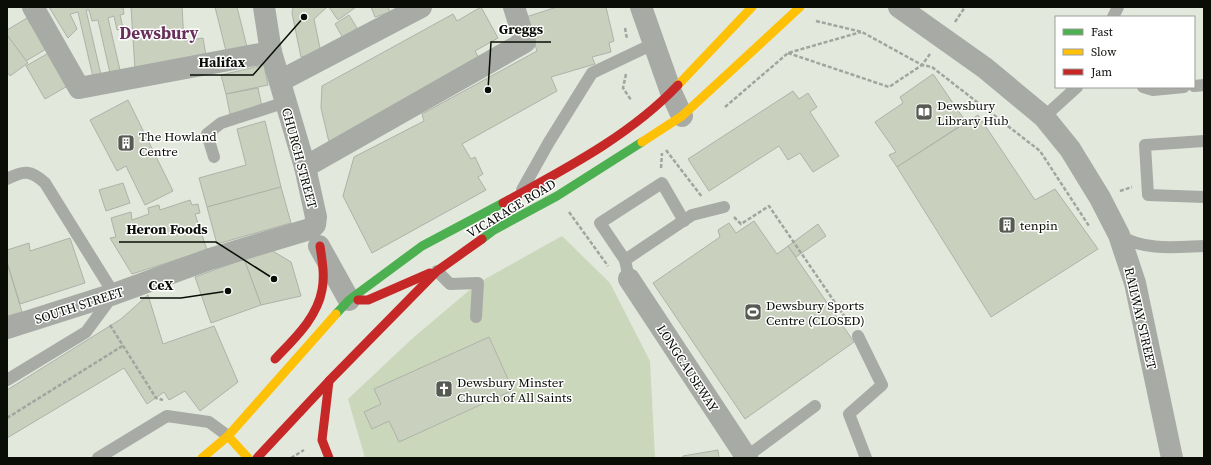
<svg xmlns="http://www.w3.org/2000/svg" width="1211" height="465" viewBox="0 0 1211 465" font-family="'Source Serif 4',serif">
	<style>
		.green { fill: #cad7bb }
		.building { fill: #c9d1be; stroke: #aeb2a9 }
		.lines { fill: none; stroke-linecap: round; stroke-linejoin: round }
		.path { stroke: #a2a59f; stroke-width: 2.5; stroke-dasharray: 4 2; stroke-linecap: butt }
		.lane { stroke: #a8aba5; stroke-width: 12 }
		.street { stroke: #a8aba5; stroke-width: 22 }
		.fast { stroke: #4caf50; stroke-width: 9 }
		.slow { stroke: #ffc107; stroke-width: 9 }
		.jam { stroke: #c62828; stroke-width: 9 }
		.labels { text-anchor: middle; stroke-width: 3; stroke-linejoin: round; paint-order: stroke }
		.poi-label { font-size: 13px; fill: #0a0d06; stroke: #fff; text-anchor: start }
		.street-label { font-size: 13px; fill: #0a0d06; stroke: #fff }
		.district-label { font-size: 17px; font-weight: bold; fill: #672f5a; stroke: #fff }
		.leader { fill: none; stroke: #0a0d06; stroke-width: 1.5 }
		.callout-dot { fill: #0a0d06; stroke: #fff; stroke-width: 1.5 }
		.callout-label { font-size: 14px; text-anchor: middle; font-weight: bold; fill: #0a0d06; stroke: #fff; stroke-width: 3; stroke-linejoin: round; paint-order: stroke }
	</style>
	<rect width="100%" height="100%" fill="#e2e8db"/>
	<!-- green -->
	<polygon class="green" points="562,236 610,283 650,361 655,458 365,458 348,399 414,337 478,283"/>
	<!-- building -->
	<g class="building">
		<polygon points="49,7 123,7 124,14 120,15 123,28 117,30 114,16 108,18 120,70 110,73 98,20 92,21 89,10 86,10 101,75 93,77 78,12 70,14 77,29 68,38"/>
		<polygon points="131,7 182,7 184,41 203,38 206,56 135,69"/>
		<polygon points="215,7 237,7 247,47 226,51"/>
		<polygon points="293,7 327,7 314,19 321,53 301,57 292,13"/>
		<polygon points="329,7 356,7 338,20"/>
		<polygon points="371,7 388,7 390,12 375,17"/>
		<polygon points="481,7 498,38 475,51 481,62 329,142 321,108 322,86 453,14 457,21"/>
		<polygon points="557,7 606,7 614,41 609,43 611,52 592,57 595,64 551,77 557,91 462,144 471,159 475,157 483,174 478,177 486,190 372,253 343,196 354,157 424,121 422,114 537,51 526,17"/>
		<polygon points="32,15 51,46 26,61 7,35 7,30"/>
		<polygon points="349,15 357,28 343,38 335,24"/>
		<polygon points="7,35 28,63 10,76 7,72"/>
		<polygon points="52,51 71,84 45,99 26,66"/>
		<polygon points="264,65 268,85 226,94 221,75"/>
		<polygon points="933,74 966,122 897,167 889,155 896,152 875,122 903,103 900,97"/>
		<polygon points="258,88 262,107 230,114 226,94"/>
		<polygon points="793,91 799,99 808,93 817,107 810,112 839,156 813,172 800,153 788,160 779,146 709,191 688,159"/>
		<polygon points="128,100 173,191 145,205 126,166 117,171 90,120"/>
		<polygon points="978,115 1035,200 1055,189 1098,249 991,317 897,167"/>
		<polygon points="265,121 281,187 207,207 199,178 246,165 237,129"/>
		<polygon points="123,183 130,203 106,211 99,190"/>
		<polygon points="281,187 291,223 217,244 207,207"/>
		<polygon points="190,200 192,205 198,204 200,213 195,214 207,250 132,274 110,238 116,237 111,218 131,212 132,220 149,214 148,208 159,205 160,210"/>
		<polygon points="754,221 777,254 788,246 854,342 745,419 653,283 720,237 718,230 729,223 736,233"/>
		<polygon points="818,224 826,236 796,257 788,246"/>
		<polygon points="70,238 85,283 20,304 7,262 7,250 29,243 30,251"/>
		<polygon points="271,250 291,262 301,296 261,305 244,259"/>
		<polygon points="244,259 261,305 211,323 195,277"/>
		<polygon points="7,263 22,312 7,316"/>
		<polygon points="148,295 163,344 214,326 238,382 200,411 185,391 169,400 164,392 147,404 124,368 7,438 7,390 121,319"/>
		<polygon points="489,337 513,390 399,442 389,421 372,429 364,412 381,404 374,389"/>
		<polygon points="718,450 719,458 683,458 683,456"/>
	</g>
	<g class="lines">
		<!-- path -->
		<g class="path">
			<polyline points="816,21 862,32 922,65 932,67 1040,151 1089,226"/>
			<polyline points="955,22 965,7"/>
			<polyline points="625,28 627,39"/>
			<polyline points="788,53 889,87 922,65 930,54"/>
			<polyline points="626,74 623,88 631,100"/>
			<polyline points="725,107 788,53 861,32"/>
			<polyline points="666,150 702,197"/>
			<polyline points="661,168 662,153"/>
			<polyline points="1120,191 1132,187"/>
			<polyline points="569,212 608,266"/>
			<polyline points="734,217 741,224 769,206 849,323"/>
			<polyline points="110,325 156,398 163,400"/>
			<polyline points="7,418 124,345"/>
			<polyline points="291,458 304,450"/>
		</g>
		<!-- lane -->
		<g class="lane">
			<polyline points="1113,17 1118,7"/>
			<polyline points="1194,86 1204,85"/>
			<polyline points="1143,87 1153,90 1184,87"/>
			<polyline points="1044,117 1077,87"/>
			<polyline points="1204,141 1145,145 1148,195 1204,197"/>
			<polyline points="214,157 207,134 221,123 286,102"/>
			<path d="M7,179C24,170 31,170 45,183L114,294L86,332L7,380"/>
			<polyline points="522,190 549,142 592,73 653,44"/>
			<path d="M1120,236C1146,251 1175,247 1204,246"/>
			<polyline points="625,260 600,223 662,183 684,221"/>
			<polyline points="437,271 450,284 478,283 476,317"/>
			<polyline points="629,279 625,260 692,215 724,207"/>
			<polyline points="858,336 882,385 849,414 866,458"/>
			<polyline points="746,457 815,406"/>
			<polyline points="98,458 167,416 209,422 228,436"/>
		</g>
		<!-- street -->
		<g class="street">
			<polyline points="33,7 79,88 271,52"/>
			<polyline points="641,7 671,92 682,116"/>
			<polyline points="899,7 985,68 1044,117 1070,149 1100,198 1119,235 1135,283 1172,458"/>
			<polyline points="280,81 421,7"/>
			<polyline points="305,167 525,42 514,7"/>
			<polyline points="319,246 349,300"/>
			<polyline points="629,279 747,458"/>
			<polyline points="7,328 114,294 210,259 310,229 315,225 316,217 305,167 271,52 264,7"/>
		</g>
		<!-- fast -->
		<g class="fast">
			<polyline points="482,239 494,230 557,196 642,142"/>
			<polyline points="336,314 349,300 422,246 503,203"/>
		</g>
		<!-- slow -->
		<g class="slow">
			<polyline points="678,85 752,7"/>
			<polyline points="642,142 682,116 800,7"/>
			<polyline points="228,436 248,458"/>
			<polyline points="202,458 228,436 336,314"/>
		</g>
		<!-- jam -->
		<g class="jam">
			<path d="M503,203C563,170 630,136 678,85"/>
			<polyline points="358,300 368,300 430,273"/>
			<path d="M275,359C294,339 317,318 322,290C325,275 322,260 320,246"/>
			<polyline points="329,381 322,440 329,458"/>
			<polyline points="257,458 329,381 437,271 482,239"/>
		</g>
	</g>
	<!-- icons -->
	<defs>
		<g id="library-square" transform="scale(0.9)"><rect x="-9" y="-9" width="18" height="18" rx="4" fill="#565a51" stroke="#fff"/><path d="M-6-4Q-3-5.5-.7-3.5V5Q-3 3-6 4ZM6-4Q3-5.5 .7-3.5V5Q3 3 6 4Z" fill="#fff"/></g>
		<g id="building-square" transform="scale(0.9)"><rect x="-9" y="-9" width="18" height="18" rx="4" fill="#565a51" stroke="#fff"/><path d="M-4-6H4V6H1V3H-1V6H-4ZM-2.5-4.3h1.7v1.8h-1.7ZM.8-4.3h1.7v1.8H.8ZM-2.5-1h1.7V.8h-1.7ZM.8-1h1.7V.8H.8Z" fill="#fff"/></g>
		<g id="stadium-square" transform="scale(0.9)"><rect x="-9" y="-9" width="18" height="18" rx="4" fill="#565a51" stroke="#fff"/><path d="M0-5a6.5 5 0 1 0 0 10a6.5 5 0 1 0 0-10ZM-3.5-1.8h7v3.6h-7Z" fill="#fff"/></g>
		<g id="church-square" transform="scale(0.9)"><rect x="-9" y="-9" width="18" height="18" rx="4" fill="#565a51" stroke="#fff"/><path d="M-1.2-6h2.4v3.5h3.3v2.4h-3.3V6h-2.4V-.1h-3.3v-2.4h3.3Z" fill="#fff"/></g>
	</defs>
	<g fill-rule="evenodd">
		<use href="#library-square" x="924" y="112"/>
		<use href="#building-square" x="126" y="143"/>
		<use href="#building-square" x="1007" y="225"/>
		<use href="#stadium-square" x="753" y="312"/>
		<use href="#church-square" x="444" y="389"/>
	</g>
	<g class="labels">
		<!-- poi labels -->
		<g class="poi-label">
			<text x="937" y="110">Dewsbury<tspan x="937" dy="15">Library Hub</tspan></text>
			<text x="139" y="141">The Howland<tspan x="139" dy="15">Centre</tspan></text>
			<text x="1020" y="230">tenpin</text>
			<text x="766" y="310">Dewsbury Sports<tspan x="766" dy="15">Centre (CLOSED)</tspan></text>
			<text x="457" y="387">Dewsbury Minster<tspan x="457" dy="15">Church of All Saints</tspan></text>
		</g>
		<!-- street labels -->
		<g class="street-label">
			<text transform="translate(300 158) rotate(75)" y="5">CHURCH STREET</text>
			<text transform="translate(511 208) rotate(-31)" y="5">VICARAGE ROAD</text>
			<text transform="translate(79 305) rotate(-18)" y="5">SOUTH STREET</text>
			<text transform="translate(1141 318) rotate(77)" y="5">RAILWAY STREET</text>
			<text transform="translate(688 368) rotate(57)" y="5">LONGCAUSEWAY</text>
		</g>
		<!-- district labels -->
		<g class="district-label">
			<text x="159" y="39">Dewsbury</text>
		</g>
	</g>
	<!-- callouts -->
	<path class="leader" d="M488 90L491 42H551M304 17L253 75H190M274 279L216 242H119M228 291L181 298H140"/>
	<g class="callout-dot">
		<circle cx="488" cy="90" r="4"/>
		<circle cx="304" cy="17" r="4"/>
		<circle cx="274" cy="279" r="4"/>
		<circle cx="228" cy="291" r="4"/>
	</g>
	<g class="callout-label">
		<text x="521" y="34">Greggs</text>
		<text x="222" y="67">Halifax</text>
		<text x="167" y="234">Heron Foods</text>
		<text x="161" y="290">CeX</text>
	</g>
	<!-- border -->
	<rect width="1211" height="465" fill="none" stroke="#0a0d06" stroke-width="16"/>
	<!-- legend -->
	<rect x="1055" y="16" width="140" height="72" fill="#ffffff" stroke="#9d9e9b"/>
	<rect x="1063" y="29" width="20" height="6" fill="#4caf50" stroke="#9d9e9b"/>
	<text x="1091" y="36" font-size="12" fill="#0a0d06">Fast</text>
	<rect x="1063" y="49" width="20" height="6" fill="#ffc107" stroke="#9d9e9b"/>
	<text x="1091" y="56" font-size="12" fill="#0a0d06">Slow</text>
	<rect x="1063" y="69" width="20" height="6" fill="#c62828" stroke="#9d9e9b"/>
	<text x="1091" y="76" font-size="12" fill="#0a0d06">Jam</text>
</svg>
